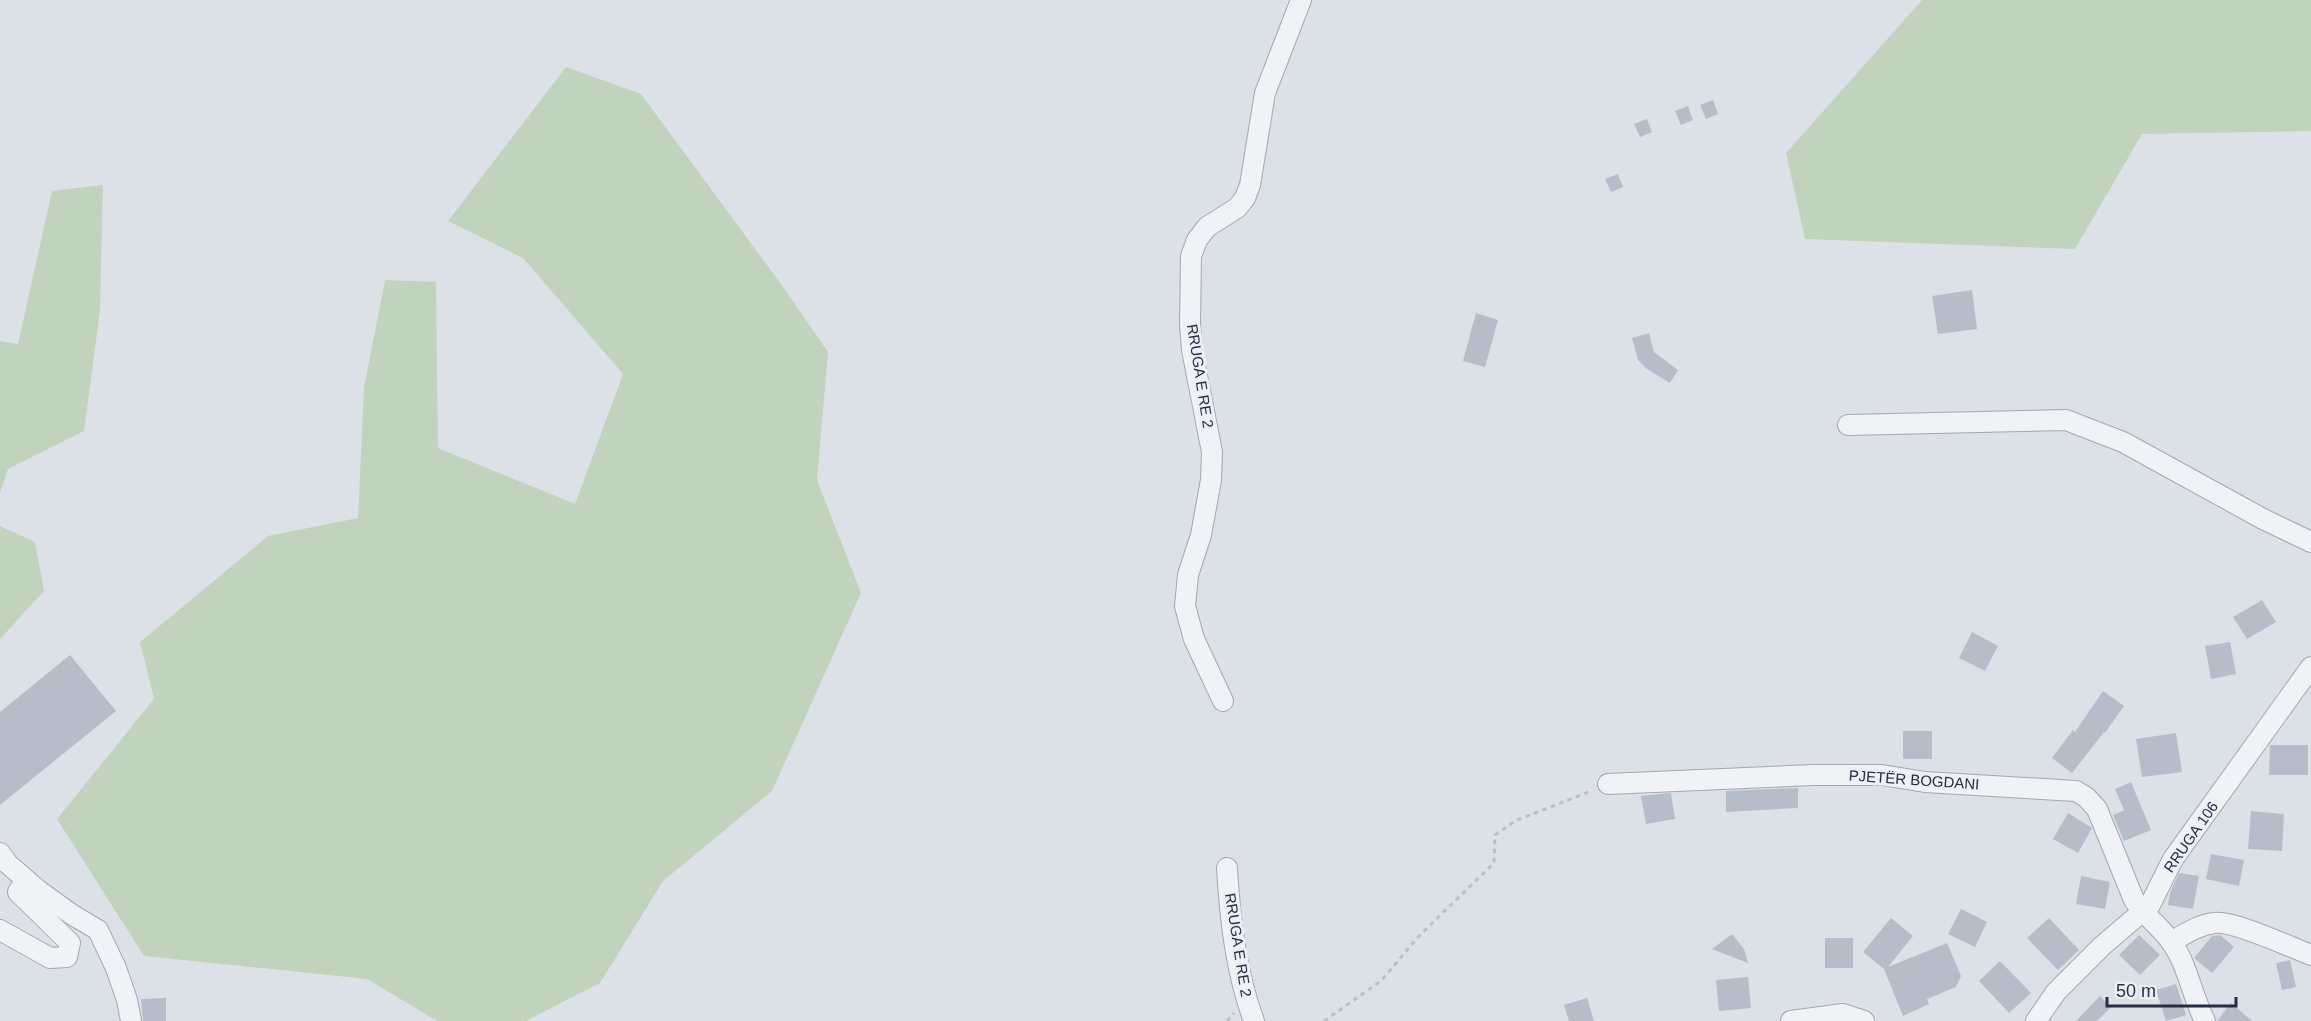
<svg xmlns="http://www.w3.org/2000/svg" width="2311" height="1021" viewBox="0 0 2311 1021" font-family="Helvetica,sans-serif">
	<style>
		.green { fill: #c2d3bd }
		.building { fill: #b6bcc8 }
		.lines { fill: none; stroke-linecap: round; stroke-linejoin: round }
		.minor-casing { stroke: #a1a8b2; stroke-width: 22 }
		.path { stroke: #bbbfc7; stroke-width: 3; stroke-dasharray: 4.5 4.5; stroke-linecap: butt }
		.minor { stroke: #f0f2f6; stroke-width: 20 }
		.labels { text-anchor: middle; stroke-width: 6; stroke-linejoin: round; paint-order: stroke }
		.street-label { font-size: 15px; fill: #252e40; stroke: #ecf0f6 }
	</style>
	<rect width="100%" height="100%" fill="#dce1e8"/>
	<!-- green -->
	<g class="green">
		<polygon points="1922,0 2311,0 2311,131 2142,134 2075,249 1805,239 1786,153"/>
		<polygon points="566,67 641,94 781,284 828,352 817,480 861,593 772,791 663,881 600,983 526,1021 437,1021 367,979 144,956 57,819 154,699 140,642 268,536 358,518 364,387 385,280 436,282 438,448 575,504 623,374 523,258 448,221"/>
		<polygon points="103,185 100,311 84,431 8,469 0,493 0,341 18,344 52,191"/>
		<polygon points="0,526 35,542 44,591 0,639"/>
	</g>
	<!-- building -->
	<g class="building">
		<polygon points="1713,100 1718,114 1706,119 1700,105"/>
		<polygon points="1688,106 1693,120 1681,125 1675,111"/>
		<polygon points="1647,119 1652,132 1640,137 1634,124"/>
		<polygon points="1618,174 1623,187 1611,192 1605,179"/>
		<polygon points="1972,290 1977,329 1938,334 1932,296"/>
		<polygon points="1476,313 1498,320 1485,367 1463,361"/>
		<polygon points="1649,333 1654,352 1678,370 1670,383 1647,369 1638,360 1632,338"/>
		<polygon points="2262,600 2276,622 2247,639 2233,617"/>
		<polygon points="1972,632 1998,646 1985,671 1959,658"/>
		<polygon points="2230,642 2236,674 2211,679 2205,646"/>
		<polygon points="70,655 116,711 0,805 0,712"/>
		<polygon points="2103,691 2124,706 2105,733 2104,732 2072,773 2052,758 2073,730 2075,732"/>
		<rect x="1903" y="731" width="29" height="28"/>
		<polygon points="2176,733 2182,772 2142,777 2136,739"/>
		<polygon points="2270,745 2308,745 2308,775 2269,775"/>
		<polygon points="2131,782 2151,830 2124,841 2113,815 2124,810 2115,789"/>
		<polygon points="1798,788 1798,808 1726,812 1726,791"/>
		<polygon points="1671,793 1675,819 1646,824 1641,796"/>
		<polygon points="2251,811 2284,814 2282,851 2248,849"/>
		<polygon points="2068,813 2092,828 2078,853 2053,839"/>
		<polygon points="2211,854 2244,860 2239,886 2206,879"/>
		<polygon points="2179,873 2199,876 2193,909 2168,905 2170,893"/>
		<polygon points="2081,876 2110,882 2105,909 2076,904"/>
		<polygon points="1961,909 1987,922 1975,947 1948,934"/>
		<polygon points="1891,918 1913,936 1888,967 1947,943 1961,976 1956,987 1927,999 1929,1004 1903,1016 1884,969 1863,952"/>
		<polygon points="2049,918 2079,950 2058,970 2027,938"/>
		<polygon points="1732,934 1744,949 1748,963 1712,949"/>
		<polygon points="2139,935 2160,955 2140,975 2119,955"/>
		<polygon points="2220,935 2234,947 2212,973 2194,958 2212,936"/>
		<rect x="1825" y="938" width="28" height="30"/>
		<polygon points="2290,960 2296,987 2282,990 2276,963"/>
		<polygon points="2000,961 2031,993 2009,1013 1979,981"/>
		<polygon points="1748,977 1751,1008 1719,1011 1716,980"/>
		<polygon points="2176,984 2186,1015 2166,1021 2156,990"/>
		<polygon points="2100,996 2111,1007 2097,1021 2076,1021"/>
		<polygon points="166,998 166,1021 143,1021 141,999"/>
		<polygon points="1587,998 1594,1021 1569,1021 1564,1005"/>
		<polygon points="2231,1003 2252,1021 2217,1021"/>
	</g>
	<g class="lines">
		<!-- minor casing -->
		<g class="minor-casing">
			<g id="minor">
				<polyline points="1848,425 2066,420 2123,442 2263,519 2311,542"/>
				<polyline points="1223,701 1194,639 1185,606 1188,575 1201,535 1211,480 1212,452 1192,350 1190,325 1191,256 1197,240 1207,227 1237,208 1245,198 1250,185 1265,93 1301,0"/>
				<path d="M1608,784L1814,775H1882L1925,782L2076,791L2086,797L2097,809L2134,900C2145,916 2161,927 2172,943C2188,966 2192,996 2205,1021"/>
				<polyline points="0,853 8,864 38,890 71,914 98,930 116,968 127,1000 131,1021"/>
				<path d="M1227,868C1230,919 1236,973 1254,1021"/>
				<polyline points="0,930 50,958 67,957 70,943 18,892 26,880"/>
				<path d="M2171,942C2185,934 2198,925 2214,923C2233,920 2290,947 2311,955"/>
				<polyline points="1791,1021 1843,1014 1864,1021"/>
				<polyline points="2036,1021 2056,992 2102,946 2150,905 2173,859 2311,667"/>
			</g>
		</g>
		<!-- path -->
		<g class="path">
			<polyline points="1227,1021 1234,1013"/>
			<polyline points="1324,1021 1381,981 1419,936 1494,863 1495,835 1515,821 1591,791"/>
		</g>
		<!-- minor -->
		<use href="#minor" class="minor"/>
	</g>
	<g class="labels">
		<!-- street labels -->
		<g class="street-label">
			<text transform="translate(1200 376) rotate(81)" y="5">RRUGA E RE 2</text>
			<text transform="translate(1914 780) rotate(4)" y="5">PJETËR BOGDANI</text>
			<text transform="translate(2191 837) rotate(-55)" y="5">RRUGA 106</text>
			<text transform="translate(1238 945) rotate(81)" y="5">RRUGA E RE 2</text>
		</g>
	</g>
	<!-- scale -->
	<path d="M2107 997v9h129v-9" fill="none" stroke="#252e40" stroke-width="3"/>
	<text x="2116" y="997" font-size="18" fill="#252e40" stroke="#ecf0f6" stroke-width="4.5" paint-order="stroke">50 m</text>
</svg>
